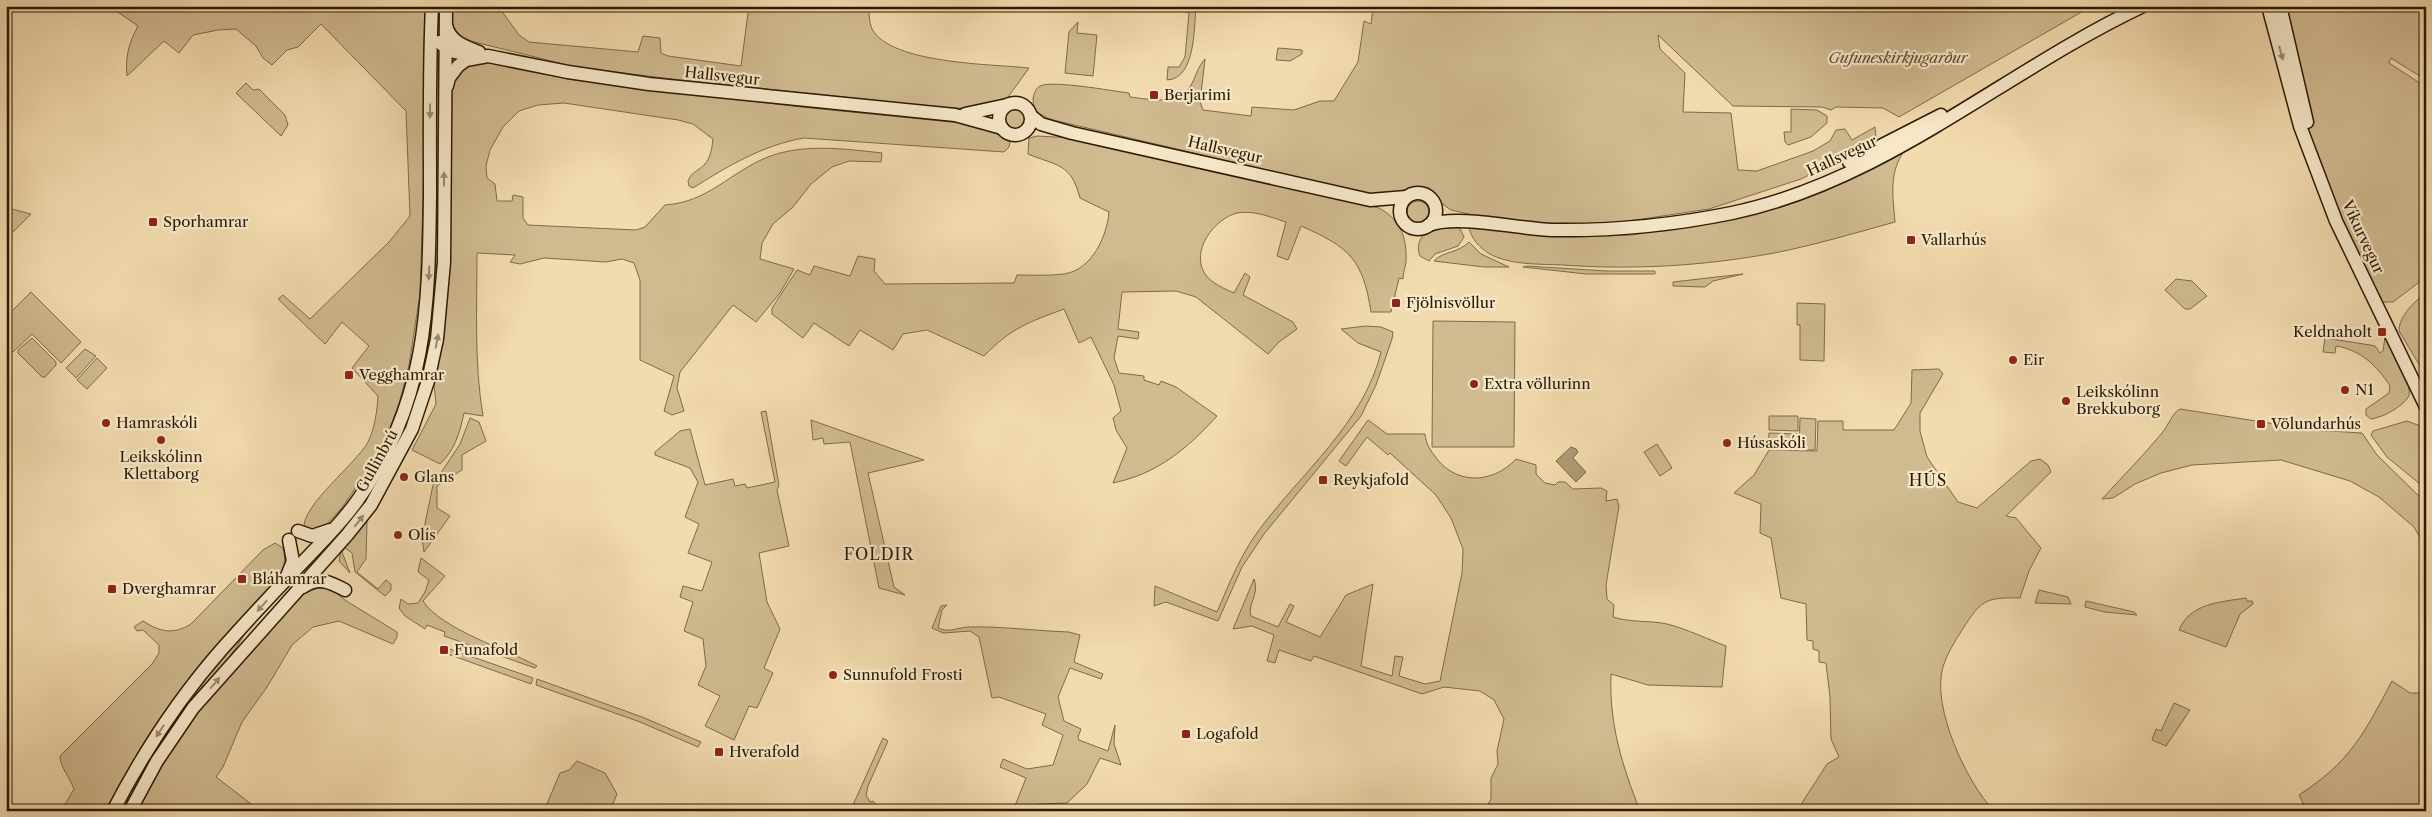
<svg xmlns="http://www.w3.org/2000/svg" width="2432" height="817" viewBox="0 0 2432 817" font-family="'Libre Caslon Text',serif">
	<style>
		.green { fill: #d0ba90; stroke: #7e6a48 }
		.water { fill: #ae9973; stroke: #7a6645 }
		.lines { fill: none; stroke-linecap: round; stroke-linejoin: round }
		.secondary-casing { stroke: #2b1900; stroke-width: 15 }
		.secondary { stroke: #f7e8ca; stroke-width: 12 }
		.oneway { fill: #9b8b6f }
		.poi-dot { fill: #8f2418; stroke: #f7e8ca; stroke-width: 2 }
		.labels { text-anchor: middle; stroke-width: 4.5; stroke-linejoin: round; paint-order: stroke }
		.park-label { font-size: 15px; font-style: italic; fill: #5d492b; stroke: #f7e8ca }
		.street-label { font-size: 15px; fill: #2b1900; stroke: #f7e8ca }
		.poi-label { font-size: 15px; fill: #2b1900; stroke: #f7e8ca; text-anchor: start }
		.neighbourhood-label { font-size: 16px; letter-spacing: 1px; fill: #2b1900; stroke: #f7e8ca }
	</style>
	<rect width="100%" height="100%" fill="#f2dbae"/>
	<filter id="stains"><feTurbulence type="fractalNoise" baseFrequency=".004" numOctaves="4"/><feColorMatrix values="0 0 0 0 .2 0 0 0 0 .09 0 0 0 0 .02 0 0 0 .5 -.17"/></filter>
	<radialGradient id="worn" r=".72"><stop offset=".6" stop-color="#630" stop-opacity="0"/><stop offset="1" stop-color="#630" stop-opacity=".3"/></radialGradient>
	<!-- green -->
	<g class="green">
		<path d="M109,6H429L420,294L409,365L400,400L384,446L341,509L320,531L304,528C302,505 356,464 368,442C375,428 377,411 378,396L352,368L369,346L342,322L325,344L278,299L283,295L310,319L389,242L410,216L406,111L321,24L298,47L287,50L272,65L263,58L256,46L236,29L218,30L193,35L179,53L164,41L127,76C125,56 129,43 138,26Z"/>
		<path d="M449,6H498L519,35L529,42L638,52L643,36L660,38L661,53L668,56L741,66L749,6H869C869,13 869,22 872,29C891,64 992,64 1029,68L1006,100L970,108H950L688,81L576,67L458,38L452,31Z"/>
		<path d="M1185,6H1196C1194,26 1196,79 1167,80L1168,67H1179L1185,57L1189,13L1185,12Z"/>
		<path d="M1373,6H2092L1899,117L1883,108L1836,107L1831,110L1822,107L1733,106L1658,35L1660,49L1685,73L1683,112L1731,113L1738,170L1757,171L1813,151L1830,141L1836,130L1845,129L1852,140L1875,127L1876,138L1868,146L1801,179L1709,209L1609,224H1543L1490,219L1451,210L1423,190L1390,195L1364,193L1049,119C1040,114 1033,111 1033,99C1034,94 1035,89 1040,86C1052,80 1113,91 1129,93L1130,97C1148,99 1179,106 1190,87C1196,77 1197,68 1205,59L1200,102L1203,110L1251,116L1252,107L1294,110L1320,101H1334L1358,62L1364,21L1371,24Z"/>
		<polygon points="2281,6 2426,6 2426,80 2391,58 2389,63 2426,87 2426,277 2393,302 2382,302 2375,296 2310,147"/>
		<polygon points="1078,22 1077,33 1097,35 1093,76 1065,73 1069,32"/>
		<polygon points="1278,48 1302,50 1302,54 1290,61 1276,60"/>
		<polygon points="437,60 441,60 440,234 431,354 406,434 367,502 365,500 418,384 429,336 434,286"/>
		<path d="M478,60L567,79L801,107L981,125L997,131L1010,142L1009,147L1004,152L804,138C763,145 728,166 693,188L689,186L688,181C692,171 699,171 705,164C711,157 712,147 713,139L693,124L678,120L564,103L538,105L519,111L503,127L490,150L486,166L487,178L495,184L497,201H512L513,195L523,197V218L528,225L636,230L645,227L665,205C709,202 730,172 768,157C804,143 845,149 882,153L881,162L849,161L832,167L811,184L793,207L773,224L762,243L760,259L794,269L780,293L756,322L733,305L680,372L677,388L684,411L672,415L664,411L674,376L640,360V280L634,263L622,259L606,262L544,258L520,264L510,262L515,255L477,253C477,308 474,362 483,416L464,413C460,432 455,450 440,464L412,450L436,404L434,384L444,329L448,270L450,87L461,67Z"/>
		<polygon points="246,83 253,90 259,89 285,115 288,125 281,136 236,93"/>
		<circle cx="1015" cy="118" r="11"/>
		<polygon points="1791,109 1817,110 1827,116 1827,123 1811,137 1788,145 1785,142 1784,132 1791,132"/>
		<path d="M1037,136L1073,138L1379,208C1401,220 1407,238 1406,262C1405,268 1403,273 1403,279L1399,278L1391,312H1371C1363,259 1349,247 1301,226L1288,260L1277,256L1286,222C1270,217 1254,210 1237,213C1214,219 1190,251 1205,274C1211,283 1225,289 1234,293L1245,273L1250,277L1243,295L1293,322L1297,329L1279,342L1268,354L1196,297L1176,291L1122,292L1118,329L1139,332L1138,339L1118,336L1114,358L1119,373L1144,376V380L1159,385L1161,381L1176,387L1217,416C1187,449 1157,474 1113,483L1127,448L1116,430L1113,418L1121,411L1114,385L1091,337L1079,343L1064,309C1029,322 1011,328 984,356L927,330L903,334L893,350L860,330L849,346L814,323L803,338L772,314V308L797,270L810,275L814,266L850,276L858,256L875,259L874,271L885,284L1014,283L1017,275C1033,275 1049,276 1064,274C1092,270 1107,236 1109,212L1080,198C1071,163 1057,166 1028,154L1029,138Z"/>
		<path d="M1898,151L1902,154C1889,176 1893,197 1895,222C1855,233 1815,245 1774,253C1704,266 1633,270 1563,265C1542,264 1519,265 1499,258C1486,254 1471,241 1469,227L1570,237L1632,235L1690,226Z"/>
		<circle cx="1418" cy="212" r="11"/>
		<polygon points="8,208 31,214 6,239"/>
		<path d="M1433,227H1459L1464,237L1458,246L1435,254L1429,261L1420,256C1415,244 1422,233 1433,227Z"/>
		<path d="M1469,242L1481,254L1509,267H1484L1434,261C1443,251 1459,253 1469,242Z"/>
		<polygon points="1527,266 1606,271 1655,271 1655,274 1586,274 1523,267"/>
		<polygon points="1743,274 1713,281 1705,287 1673,286 1673,282"/>
		<polygon points="2176,279 2192,281 2207,296 2190,309 2185,309 2165,290"/>
		<polygon points="31,292 81,342 61,363 32,334 13,352 6,345 6,317"/>
		<path d="M2426,292V376L2399,331C2399,315 2415,302 2426,292Z"/>
		<polygon points="1797,303 1825,304 1824,361 1800,360 1800,325 1797,325"/>
		<polygon points="1433,321 1515,322 1514,447 1432,447"/>
		<path d="M1366,326L1381,327L1393,332L1392,339L1376,385L1361,416L1264,534L1242,567L1218,621L1166,602L1154,606L1155,586L1217,612C1229,584 1241,554 1259,530C1301,473 1364,423 1381,352L1358,343L1341,329Z"/>
		<path d="M2385,337C2394,349 2411,381 2409,396C2402,407 2384,417 2371,419L2366,415V409L2389,393L2390,386C2377,366 2361,350 2336,346L2335,353L2323,352L2325,338L2370,345L2375,346L2380,353L2383,351Z"/>
		<polygon points="32,338 56,362 56,365 45,377 42,377 18,353 18,350"/>
		<polygon points="85,349 96,356 76,378 66,368"/>
		<polygon points="97,358 107,368 87,389 77,380"/>
		<path d="M1939,369L1943,374L1920,413V431L1927,457L1958,502L1977,508L2031,461L2040,459L2048,465L2051,472L2006,516L2016,518L2041,548L2029,571L2020,598C1984,597 1981,601 1962,630C1955,641 1947,654 1943,667C1931,707 1967,783 1994,811H1794L1800,806L1827,764L1839,757L1831,739L1830,697L1826,663L1819,662V651L1813,649V641L1807,640L1806,604L1781,598L1771,538L1760,533L1761,504L1734,493L1754,475L1769,450L1817,451L1818,421H1843V430H1894L1911,403L1912,370Z"/>
		<path d="M2180,409L2313,430L2362,433L2377,455L2426,503V548L2414,527L2379,497L2350,481L2281,460L2192,465L2161,473L2135,484L2113,498L2102,499C2122,477 2143,456 2162,433C2168,426 2173,412 2180,409Z"/>
		<polygon points="766,411 779,485 777,490 789,546 759,553 767,602 780,629 764,668 773,673 757,708 749,706 734,740 705,726 720,696 698,685 706,666 703,639 684,631 693,602 680,597 683,586 702,591 712,562 688,553 699,524 685,517 698,482 690,468 655,455 655,452 680,431 690,429 705,485 733,479 735,486 745,484 747,488 775,482 761,412"/>
		<polygon points="1769,416 1798,416 1798,431 1769,430"/>
		<polygon points="470,418 479,422 486,441 462,455 462,470 437,486 437,508 450,516 424,552 422,538 433,485 460,444"/>
		<polygon points="1800,418 1816,419 1815,450 1799,450"/>
		<polygon points="811,420 924,460 868,473 894,587 905,595 879,588 850,442 824,444 823,438 813,440"/>
		<path d="M1368,420L1387,434H1425C1426,443 1429,448 1434,455C1454,485 1492,485 1516,459L1536,465V474L1545,483L1555,485L1558,482H1565L1573,489L1601,488L1607,491L1606,501L1617,499L1619,506L1606,585L1607,599L1614,605L1613,617C1632,623 1648,620 1667,624C1687,629 1707,639 1726,646L1722,687L1648,685L1611,674C1609,724 1622,765 1640,811H1484L1491,799V778L1498,764L1497,751L1504,719L1494,700L1480,691L1444,687L1422,694L1314,656L1311,661L1279,650L1275,663L1267,661L1274,635L1252,626L1233,629L1254,579C1260,595 1247,604 1251,616L1278,627L1290,604L1294,606L1286,622L1320,637L1346,595L1373,584L1361,666L1392,676L1395,656L1403,657L1399,676L1425,684L1440,681L1462,573L1463,549L1451,518L1436,495L1390,453L1388,455L1367,437L1346,466L1339,461Z"/>
		<polygon points="2407,421 2426,428 2426,489 2387,457 2371,435 2373,431"/>
		<polygon points="1769,433 1798,434 1798,449 1768,448"/>
		<polygon points="1657,444 1672,468 1660,476 1644,452"/>
		<polygon points="367,521 366,559 357,572 378,589 386,580 391,584 391,590 385,596 355,572 352,553 345,548 342,552 350,573 339,561 341,551"/>
		<path d="M275,543L283,548C287,562 283,572 276,584L226,637L108,811H61L74,789C70,778 60,767 60,756L152,664L159,653V645L143,630L137,631L134,627L143,621C160,632 173,635 191,624L263,550Z"/>
		<path d="M421,558L445,576L423,601C441,629 506,649 537,666L535,668L444,636L445,632L427,625L425,629L405,616L399,608L401,599L408,604L418,603L425,592L429,580L418,572Z"/>
		<polygon points="318,588 331,589 345,600 397,632 397,637 393,644 339,621 313,627 292,645 267,687 242,722 223,767 216,777 255,807 265,811 137,811 165,760 204,701 278,618 303,594"/>
		<polygon points="2039,590 2068,597 2071,604 2035,603"/>
		<path d="M2246,598L2247,601H2252L2253,604L2240,614L2226,647L2179,630C2190,603 2221,602 2246,598Z"/>
		<polygon points="2086,601 2134,612 2137,615 2105,612 2085,607"/>
		<path d="M947,605L942,610L938,628C949,633 956,628 968,627C1001,626 1036,631 1069,632L1080,635L1074,662L1103,674L1101,679L1070,668L1058,697L1064,721L1081,729L1078,737L1079,740L1108,751L1115,725L1114,744L1121,765L1100,758L1087,784L1067,803L1040,804L1036,806L1035,811H1013L1026,778L1000,767L1003,759L1027,769L1053,765L1063,735L1042,725L1046,714L999,697L992,698L979,637L970,631L943,633L932,628L941,606Z"/>
		<path d="M249,625C236,655 210,677 192,702C167,737 146,774 125,811H119L180,709Z"/>
		<polygon points="447,648 533,678 531,684 445,653"/>
		<polygon points="537,679 642,717 701,742 698,747 640,722 536,685"/>
		<path d="M2392,681L2410,693H2426V811H2307L2299,795C2350,762 2364,734 2392,681Z"/>
		<polygon points="2174,703 2190,710 2166,746 2152,740 2156,729 2161,731"/>
		<polygon points="883,738 888,741 868,786 866,795 870,802 873,801 877,806 885,811 856,811 853,805"/>
		<polygon points="577,761 605,773 617,794 610,811 544,811 560,773 569,770"/>
	</g>
	<!-- water -->
	<polygon class="water" points="1571,447 1576,449 1578,452 1573,458 1586,472 1576,482 1556,461"/>
	<g class="lines">
		<!-- secondary casing -->
		<g class="secondary-casing">
			<g id="secondary">
				<polyline points="2268,6 2300,126 2336,221 2426,407"/>
				<polyline points="2280,6 2307,122"/>
				<path d="M446,25C450,42 464,46 479,52"/>
				<polyline points="439,42 450,51 477,57"/>
				<polyline points="447,86 449,78 458,66 466,60 488,56 568,72 649,84 955,115 1002,128"/>
				<circle cx="1015" cy="119" r="16"/>
				<polyline points="965,114 1007,105"/>
				<polyline points="1031,116 1041,124 1072,133 1370,200 1406,197"/>
				<polyline points="1849,162 1941,115"/>
				<circle cx="1418" cy="211" r="18"/>
				<path d="M1429,225C1456,214 1520,229 1552,230C1612,231 1673,225 1732,213C1885,181 2005,71 2143,6"/>
				<polyline points="298,531 312,536 330,530"/>
				<polyline points="287,576 293,561 289,540"/>
				<path d="M303,587C318,576 330,582 345,590"/>
				<path d="M113,811C143,753 179,698 222,649C247,621 273,593 299,566C319,545 340,525 357,501C427,404 429,307 430,193C430,131 429,68 432,6"/>
				<polyline points="130,811 157,761 193,708 347,535 371,505 412,429 428,381 437,339 444,262 446,6"/>
			</g>
		</g>
		<!-- secondary -->
		<use href="#secondary" class="secondary"/>
	</g>
	<!-- one-way arrows -->
	<defs><path id="oneway-solid" d="M-6-.8H1V-3.2L6.5 0L1 3.2V.8H-6Z" transform="scale(1.25)"/></defs>
	<g class="oneway">
		<use href="#oneway-solid" transform="translate(2281 53) rotate(75)"/>
		<use href="#oneway-solid" transform="translate(430 111) rotate(90)"/>
		<use href="#oneway-solid" transform="translate(444 179) rotate(-90)"/>
		<use href="#oneway-solid" transform="translate(429 273) rotate(93)"/>
		<use href="#oneway-solid" transform="translate(437 341) rotate(-80)"/>
		<use href="#oneway-solid" transform="translate(359 521) rotate(-52)"/>
		<use href="#oneway-solid" transform="translate(262 606) rotate(132)"/>
		<use href="#oneway-solid" transform="translate(215 683) rotate(-49)"/>
		<use href="#oneway-solid" transform="translate(160 731) rotate(124)"/>
	</g>
	<!-- markers -->
	<g class="poi-dot">
		<rect x="1149" y="90" width="10" height="10" rx="2.5"/>
		<rect x="148" y="217" width="10" height="10" rx="2.5"/>
		<rect x="1906" y="235" width="10" height="10" rx="2.5"/>
		<rect x="1391" y="298" width="10" height="10" rx="2.5"/>
		<rect x="2377" y="327" width="10" height="10" rx="2.5"/>
		<circle cx="2013" cy="360" r="5"/>
		<rect x="344" y="370" width="10" height="10" rx="2.5"/>
		<circle cx="1474" cy="384" r="5"/>
		<circle cx="2345" cy="390" r="5"/>
		<circle cx="2066" cy="401" r="5"/>
		<circle cx="106" cy="423" r="5"/>
		<rect x="2256" y="419" width="10" height="10" rx="2.5"/>
		<circle cx="161" cy="440" r="5"/>
		<circle cx="1727" cy="443" r="5"/>
		<circle cx="404" cy="477" r="5"/>
		<rect x="1318" y="475" width="10" height="10" rx="2.5"/>
		<circle cx="398" cy="535" r="5"/>
		<rect x="237" y="574" width="10" height="10" rx="2.5"/>
		<rect x="107" y="584" width="10" height="10" rx="2.5"/>
		<rect x="439" y="645" width="10" height="10" rx="2.5"/>
		<circle cx="833" cy="675" r="5"/>
		<rect x="1181" y="729" width="10" height="10" rx="2.5"/>
		<rect x="714" y="747" width="10" height="10" rx="2.5"/>
	</g>
	<g class="labels">
		<!-- park labels -->
		<g class="park-label">
			<text x="1898" y="63">Gufuneskirkjugarður</text>
		</g>
		<!-- street labels -->
		<g class="street-label">
			<text transform="translate(722 76) rotate(6)" y="5">Hallsvegur</text>
			<text transform="translate(1225 150) rotate(13)" y="5">Hallsvegur</text>
			<text transform="translate(1842 156) rotate(-25)" y="5">Hallsvegur</text>
			<text transform="translate(2363 237) rotate(65)" y="5">Víkurvegur</text>
			<text transform="translate(377 461) rotate(-61)" y="5">Gullinbrú</text>
		</g>
		<!-- poi labels -->
		<g class="poi-label">
			<text x="1164" y="100">Berjarimi</text>
			<text x="163" y="227">Sporhamrar</text>
			<text x="1921" y="245">Vallarhús</text>
			<text x="1406" y="308">Fjölnisvöllur</text>
			<text x="2372" y="337" text-anchor="end">Keldnaholt</text>
			<text x="2023" y="365">Eir</text>
			<text x="359" y="380">Vegghamrar</text>
			<text x="1484" y="389">Extra völlurinn</text>
			<text x="2355" y="395">N1</text>
			<text x="2076" y="397">Leikskólinn<tspan x="2076" dy="17">Brekkuborg</tspan></text>
			<text x="116" y="428">Hamraskóli</text>
			<text x="2271" y="429">Völundarhús</text>
			<text x="1737" y="448">Húsaskóli</text>
			<text x="161" y="462" text-anchor="middle">Leikskólinn<tspan x="161" dy="17">Klettaborg</tspan></text>
			<text x="414" y="482">Glans</text>
			<text x="1333" y="485">Reykjafold</text>
			<text x="408" y="540">Olís</text>
			<text x="252" y="584">Bláhamrar</text>
			<text x="122" y="594">Dverghamrar</text>
			<text x="454" y="655">Funafold</text>
			<text x="843" y="680">Sunnufold Frosti</text>
			<text x="1196" y="739">Logafold</text>
			<text x="729" y="757">Hverafold</text>
		</g>
		<!-- neighbourhood labels -->
		<g class="neighbourhood-label">
			<text x="1928" y="486">HÚS</text>
			<text x="879" y="560">FOLDIR</text>
		</g>
	</g>
	<!-- margin -->
	<rect width="2432" height="817" fill="none" stroke="#f2dbae" stroke-width="25"/>
	<rect x="8" y="8" width="2417" height="802" fill="none" stroke="#2b1900" stroke-width="2.5"/>
	<rect x="12" y="12" width="2407" height="792" fill="none" stroke="#2b1900"/>
	<rect width="100%" height="100%" filter="url(#stains)"/>
	<rect width="100%" height="100%" fill="url(#worn)"/>
</svg>
